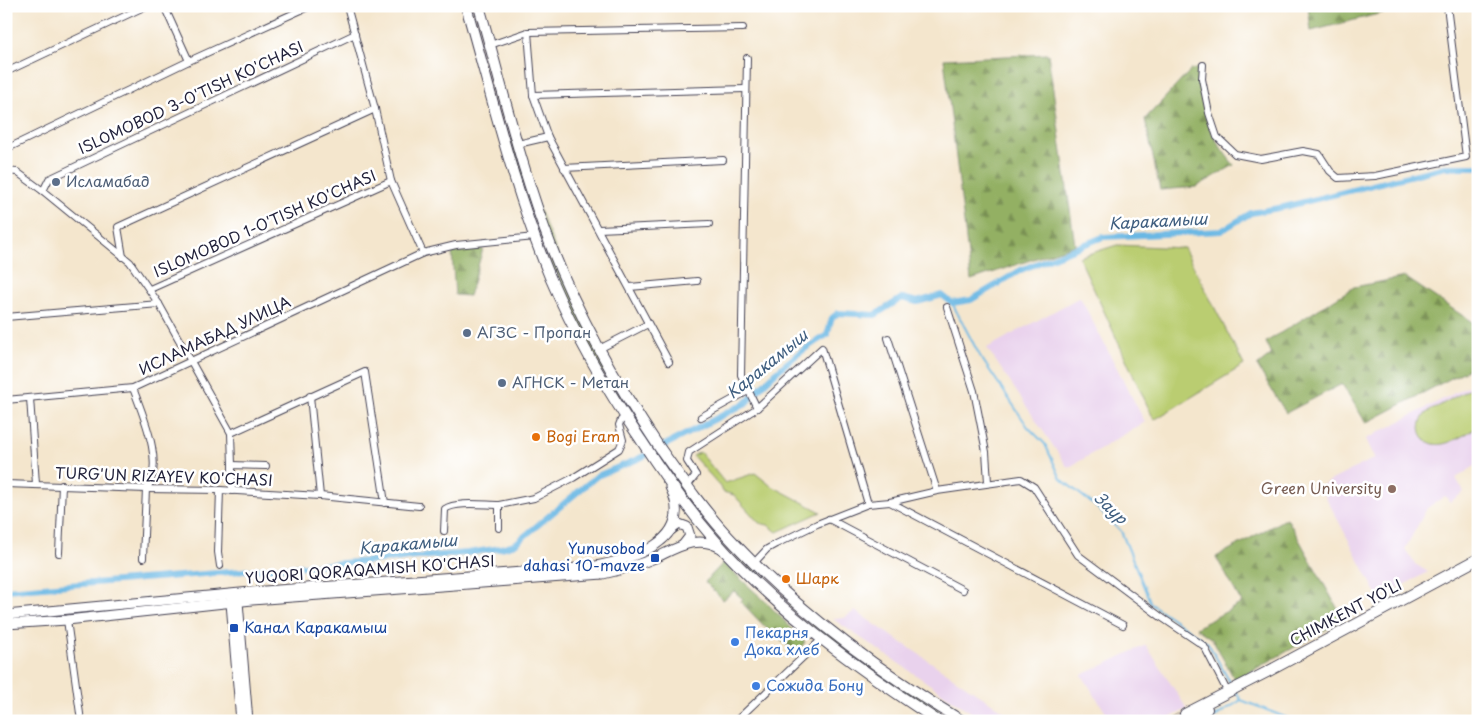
<svg xmlns="http://www.w3.org/2000/svg" width="1484" height="727" viewBox="0 0 1484 727" font-family="'Playpen Sans',sans-serif">
	<style>
		.built { fill: #e9d2ed }
		.green { fill: #bacd71; stroke: #6e7856 }
		.forest { fill: url(#forest-firs); stroke: #5a694f }
		.lines { fill: none; stroke-linecap: round; stroke-linejoin: round }
		.stream { stroke: #6ab8e4; stroke-width: 2 }
		.canal { stroke: #6ab8e4; stroke-width: 6 }
		.trunk-tunnel { stroke: #cabfb0; stroke-width: 10; stroke-dasharray: 10 5; stroke-linecap: butt }
		.minor-casing { stroke: #423f51; stroke-width: 8 }
		.secondary-casing { stroke: #423f51; stroke-width: 11 }
		.trunk-casing { stroke: #423f51; stroke-width: 12 }
		.minor { stroke: #fff; stroke-width: 6 }
		.secondary { stroke: #fff; stroke-width: 9 }
		.trunk { stroke: #fff; stroke-width: 10 }
		.service-dot { fill: #5c6f8a; stroke: #fff; stroke-width: 2 }
		.food-dot { fill: #e8710a; stroke: #fff; stroke-width: 2 }
		.education-dot { fill: #8d6e63; stroke: #fff; stroke-width: 2 }
		.transit-dot { fill: #1a4fb4; stroke: #fff; stroke-width: 2 }
		.shop-dot { fill: #3f7fe0; stroke: #fff; stroke-width: 2 }
		.labels { text-anchor: middle; stroke-width: 5; stroke-linejoin: round; paint-order: stroke }
		.street-label { font-size: 15px; fill: #22223b; stroke: #fff }
		.service-label { font-size: 15px; fill: #4e5e75; stroke: #fff; text-anchor: start }
		.food-label { font-size: 15px; fill: #c56008; stroke: #fff; text-anchor: start }
		.education-label { font-size: 15px; fill: #785e54; stroke: #fff; text-anchor: end }
		.transit-label { font-size: 15px; fill: #164399; stroke: #fff; text-anchor: end }
		.shop-label { font-size: 15px; fill: #366cbe; stroke: #fff; text-anchor: start }
		.water-label { font-size: 16px; font-style: italic; fill: #3f5e7f; stroke: #fff }
	</style>
	<defs>
		<pattern id="forest-firs" width="22" height="20" patternUnits="userSpaceOnUse" patternTransform="scale(1.25)"><rect width="22" height="20" fill="#93b063"/><path d="M5 1l3.5 6h-7zM16 11l3.5 6h-7z" fill="#788f53"/></pattern>
	</defs>
	<rect width="100%" height="100%" fill="#fff"/>
	<filter id="ink" filterUnits="userSpaceOnUse"><feTurbulence type="fractalNoise" baseFrequency=".02" numOctaves="2"/><feDisplacementMap in="SourceGraphic" scale="10" xChannelSelector="R" yChannelSelector="G"/><feConvolveMatrix kernelMatrix="1 2 1 2 8 2 1 2 1" color-interpolation-filters="sRGB"/></filter>
	<filter id="wash" filterUnits="userSpaceOnUse"><feTurbulence type="fractalNoise" baseFrequency=".0096" numOctaves="4" result="noise"/><feDisplacementMap in="SourceGraphic" scale="20" xChannelSelector="R" yChannelSelector="G"/><feGaussianBlur stdDeviation="1.12" result="paint"/><feColorMatrix in="noise" values="0 0 0 0 0 0 0 0 0 0 0 0 0 0 0 0 0 1.4 0 .05"/><feComposite in="paint" operator="in"/></filter>
	<g filter="url(#wash)">
		<rect width="100%" height="100%" fill="#f4e6cd"/>
		<!-- built -->
		<g class="built">
			<polygon points="1080,297 1145,422 1068,468 987,348"/>
			<polygon points="1478,381 1478,464 1456,478 1464,492 1450,502 1445,496 1427,508 1405,549 1415,564 1428,572 1379,598 1320,486 1375,458 1366,439"/>
			<polygon points="855,611 1018,721 984,721 833,619 844,618"/>
			<polygon points="1146,645 1187,709 1163,721 1111,721 1082,675"/>
		</g>
		<!-- green -->
		<g class="green">
			<polygon points="510,138 513,138 522,170 613,383 648,440 686,494 707,520 779,592 777,594 728,548 684,497 609,384 578,325 551,264 529,202"/>
			<polygon points="1117,245 1184,248 1244,365 1154,420 1079,257"/>
			<path d="M1478,387V427C1463,435 1435,457 1422,435C1418,427 1421,420 1426,413L1471,388Z"/>
			<polygon points="700,452 725,483 755,473 770,485 821,512 777,532 768,525 759,523 734,495 723,492 721,487 693,456"/>
			<path d="M790,602L954,721H947C891,685 838,648 788,605Z"/>
		</g>
		<!-- forest -->
		<g class="forest">
			<polygon points="1308,6 1410,6 1311,31"/>
			<polygon points="1048,54 1075,245 971,280 944,59"/>
			<path d="M1199,68C1199,108 1208,134 1234,165L1196,187L1160,190L1145,119L1191,70Z"/>
			<polygon points="483,249 469,296 455,295 452,253"/>
			<polygon points="1405,277 1478,326 1478,364 1366,423 1342,384 1286,413 1257,366 1271,355 1266,342 1354,287"/>
			<polygon points="1287,518 1344,620 1235,680 1212,639 1196,628 1242,603 1216,557"/>
			<polygon points="723,563 765,601 805,642 797,652 773,635 741,602 743,599 734,591 723,600 705,582"/>
		</g>
		<g class="lines">
			<!-- stream -->
			<g class="stream">
				<polyline points="952,303 980,356 1028,427 1045,444 1061,479 1094,505 1121,531 1151,604 1208,643 1232,686"/>
				<polyline points="1236,692 1241,700 1295,721"/>
				<polyline points="1209,721 1241,700"/>
			</g>
			<!-- canal -->
			<path class="canal" d="M6,590L468,553L501,548L515,544L597,476L638,459L746,403C769,377 797,352 827,335L832,318L838,313L875,315L902,298L917,302L942,295L952,303L971,300L1021,270L1103,237L1221,231L1251,213L1284,207L1445,167H1478"/>
		</g>
	</g>
	<g filter="url(#ink)">
		<g class="lines">
			<!-- trunk-tunnel -->
			<polyline class="trunk-tunnel" points="1173,721 1185,714"/>
			<!-- minor casing -->
			<g class="minor-casing">
				<g id="minor">
					<polyline points="164,6 189,61"/>
					<polyline points="347,6 375,109 391,181 423,253"/>
					<polyline points="528,32 533,95 548,137 669,362"/>
					<polyline points="490,45 528,32 743,28"/>
					<polyline points="747,58 741,375 757,408"/>
					<polyline points="1203,65 1202,79 1209,113 1217,137 1235,154 1261,159 1303,151 1319,154 1330,171 1338,178 1375,176 1466,157 1447,6"/>
					<polyline points="6,72 146,6"/>
					<polyline points="533,95 745,89"/>
					<polyline points="522,143 548,137"/>
					<polyline points="6,149 189,61 310,6"/>
					<polyline points="564,168 723,160"/>
					<polyline points="6,171 17,172 43,191 130,262 159,304 231,433 232,465"/>
					<polyline points="43,191 49,179 355,34"/>
					<polyline points="599,229 709,224"/>
					<polyline points="123,257 118,227 375,109"/>
					<polyline points="630,287 697,281"/>
					<polyline points="150,289 391,181"/>
					<polyline points="947,307 974,391 986,452 988,482"/>
					<polyline points="6,317 159,304"/>
					<polyline points="888,338 937,491"/>
					<polyline points="599,349 648,324"/>
					<path d="M133,388C142,413 166,466 146,489L143,558"/>
					<polyline points="310,396 320,496"/>
					<polyline points="30,398 36,484"/>
					<polyline points="6,400 133,388 423,253 456,245 535,237"/>
					<polyline points="701,417 748,391"/>
					<polyline points="231,433 365,372 385,503"/>
					<polyline points="6,484 146,489 220,490 320,496 419,506"/>
					<polyline points="687,486 696,475 687,461 689,452 757,408 822,348 868,504"/>
					<polyline points="220,490 218,552 220,566"/>
					<polyline points="232,491 232,465 266,466"/>
					<polyline points="890,502 1123,625"/>
					<polyline points="499,505 534,498 573,478 619,449 623,440 619,425 621,420 625,416"/>
					<polyline points="829,519 963,590"/>
					<path d="M444,531L445,509C456,501 485,505 499,505V528"/>
					<polyline points="59,553 62,485"/>
					<polyline points="754,563 767,549 776,544 817,524 868,504 890,502 937,491 1021,479 1034,487 1078,555 1161,617 1204,646 1228,693"/>
					<polyline points="67,620 81,721"/>
					<polyline points="736,721 822,639"/>
				</g>
			</g>
			<!-- secondary casing -->
			<g class="secondary-casing">
				<g id="secondary">
					<polyline points="671,530 679,524 687,527 690,536 683,545"/>
					<polyline points="236,598 238,602 248,721"/>
					<polyline points="232,599 231,603 241,721"/>
					<path d="M6,615L251,592L590,567C630,560 697,542 670,487"/>
					<path d="M6,624L67,620L252,600L603,574C621,570 638,565 655,558C677,548 697,534 721,548"/>
				</g>
			</g>
			<!-- trunk casing -->
			<g class="trunk-casing">
				<g id="trunk">
					<path d="M466,6C492,97 514,190 550,277C575,335 606,389 641,440C670,485 701,528 739,566C798,626 868,675 938,721"/>
					<path d="M479,6C502,86 521,169 551,246C579,318 616,383 659,447C683,481 707,515 736,545C801,614 881,672 962,721"/>
					<polyline points="1185,714 1267,672 1478,559"/>
					<polyline points="1191,721 1207,709"/>
				</g>
			</g>
			<!-- minor -->
			<use href="#minor" class="minor"/>
			<!-- secondary -->
			<use href="#secondary" class="secondary"/>
			<!-- trunk -->
			<use href="#trunk" class="trunk"/>
		</g>
	</g>
	<!-- markers -->
	<g class="service-dot">
		<circle cx="56" cy="182" r="5"/>
		<circle cx="467" cy="333" r="5"/>
		<circle cx="502" cy="383" r="5"/>
	</g>
	<g class="food-dot">
		<circle cx="536" cy="437" r="5"/>
		<circle cx="786" cy="579" r="5"/>
	</g>
	<circle class="education-dot" cx="1392" cy="489" r="5"/>
	<g class="transit-dot">
		<rect x="650" y="553" width="10" height="10" rx="2.5"/>
		<rect x="229" y="623" width="10" height="10" rx="2.5"/>
	</g>
	<g class="shop-dot">
		<circle cx="735" cy="642" r="5"/>
		<circle cx="756" cy="686" r="5"/>
	</g>
	<g class="labels">
		<!-- street labels -->
		<g class="street-label">
			<text transform="translate(191 98) rotate(-25)" y="5">ISLOMOBOD 3-O'TISH KO'CHASI</text>
			<text transform="translate(265 224) rotate(-24)" y="5">ISLOMOBOD 1-O'TISH KO'CHASI</text>
			<text transform="translate(215 336) rotate(-25)" y="5">ИСЛАМАБАД УЛИЦА</text>
			<text transform="translate(164 477) rotate(2)" y="5">TURG'UN RIZAYEV KO'CHASI</text>
			<text transform="translate(370 570) rotate(-4)" y="5">YUQORI QORAQAMISH KO'CHASI</text>
			<text transform="translate(1346 613) rotate(-28)" y="5">CHIMKENT YO‘LI</text>
		</g>
		<!-- service labels -->
		<g class="service-label">
			<text x="66" y="187">Исламабад</text>
			<text x="477" y="338">АГЗС - Пропан</text>
			<text x="512" y="388">АГНСК - Метан</text>
		</g>
		<!-- food labels -->
		<g class="food-label">
			<text x="546" y="442">Bogi Eram</text>
			<text x="796" y="584">Шарк</text>
		</g>
		<!-- education labels -->
		<g class="education-label">
			<text x="1382" y="494">Green University</text>
		</g>
		<!-- transit labels -->
		<g class="transit-label">
			<text x="645" y="554">Yunusobod<tspan x="645" dy="17">dahasi 10-mavze</tspan></text>
			<text x="244" y="633" text-anchor="start">Канал Каракамыш</text>
		</g>
		<!-- shop labels -->
		<g class="shop-label">
			<text x="745" y="638">Пекарня<tspan x="745" dy="17">Дока хлеб</tspan></text>
			<text x="766" y="691">Сожида Бону</text>
		</g>
		<!-- water labels -->
		<g class="water-label">
			<text transform="translate(1158 221) rotate(-3)" y="6">Каракамыш</text>
			<text transform="translate(767 364) rotate(-39)" y="6">Каракамыш</text>
			<text transform="translate(1111 508) rotate(43)" y="6">Заур</text>
			<text transform="translate(408 544) rotate(-5)" y="6">Каракамыш</text>
		</g>
	</g>
	<!-- margin -->
	<rect width="1484" height="727" fill="none" stroke="#fff" stroke-width="25"/>
</svg>
